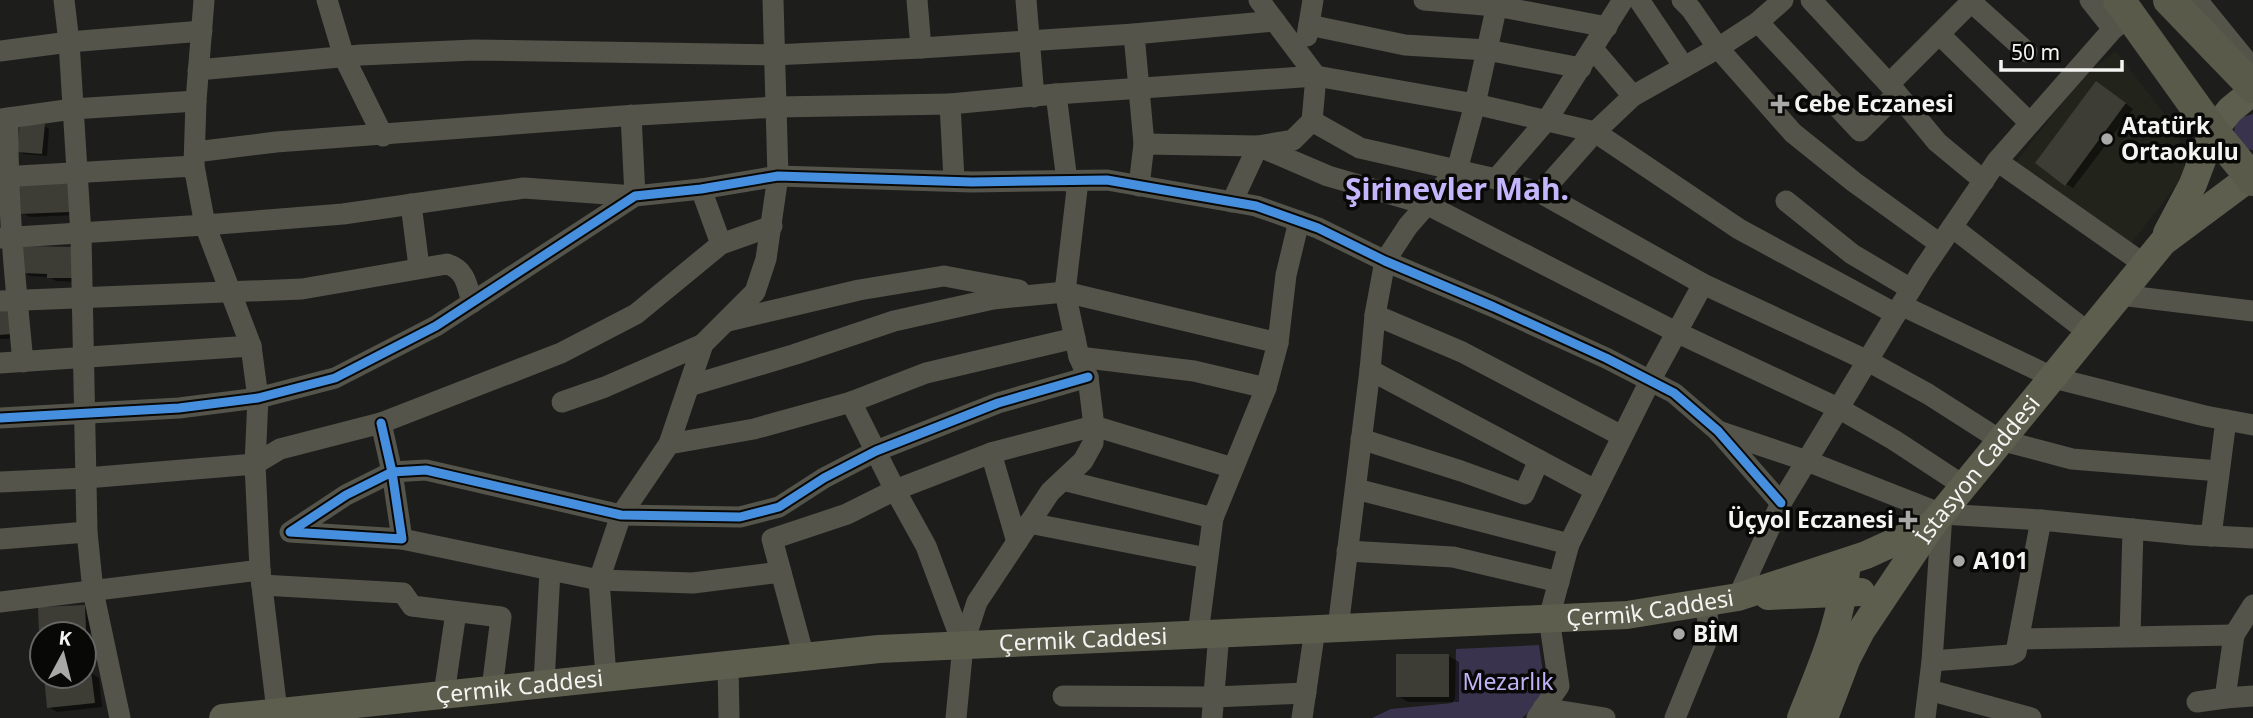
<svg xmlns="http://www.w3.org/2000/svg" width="2253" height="718" viewBox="0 0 2253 718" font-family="'Noto Sans',sans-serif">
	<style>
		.built { fill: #22231b }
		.green { fill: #39334e }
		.shadow { fill: #0007 }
		.building { fill: #3d3d35 }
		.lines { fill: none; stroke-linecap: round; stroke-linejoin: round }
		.minor { stroke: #54544a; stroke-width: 21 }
		.major { stroke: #5d5e4d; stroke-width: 28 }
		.highway { stroke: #595a4a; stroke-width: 32 }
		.cycleway-casing { stroke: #080807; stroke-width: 13 }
		.cycleway { stroke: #468fdf; stroke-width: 9 }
		.poi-dot { fill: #a9a9a7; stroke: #080807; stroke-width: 2.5 }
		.labels { text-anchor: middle; stroke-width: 7; stroke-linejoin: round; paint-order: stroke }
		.poi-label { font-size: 23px; font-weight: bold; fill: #f4f4f2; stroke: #080807; text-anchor: start }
		.street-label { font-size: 23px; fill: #f4f4f2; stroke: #080807 }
		.park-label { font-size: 23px; fill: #c2b3f6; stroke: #080807 }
		.district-label { font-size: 30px; font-weight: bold; fill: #c4b5fc; stroke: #080807 }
	</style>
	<rect width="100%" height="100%" fill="#1d1d1c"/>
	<!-- built -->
	<polygon class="built" points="2116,51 2175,128 2184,150 2184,175 2131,244 2016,162 2085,74"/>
	<!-- green -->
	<g class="green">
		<polygon points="2253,114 2253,150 2246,149 2234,134 2235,125 2242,117"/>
		<polygon points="1539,645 1545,687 1541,701 1522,718 1372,718 1391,709 1452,703 1455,699 1456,649"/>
	</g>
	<!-- shadow -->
	<g class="shadow">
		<polygon points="2104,87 2133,109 2073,188 2066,184"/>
		<polygon points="44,126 49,129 47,156 24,154 19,151"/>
		<polygon points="76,190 77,215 30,217 22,213"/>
		<polygon points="23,247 80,282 56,281 49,277 30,276 23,272"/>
		<polygon points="0,307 18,338 0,339"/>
		<polygon points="85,607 92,611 93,633 47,634 41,631"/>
		<polygon points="1449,656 1459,662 1459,702 1408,702 1398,696"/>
		<polygon points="91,673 99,678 102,707 57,712 49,707 45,676 84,676 84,674"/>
	</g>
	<!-- building -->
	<g class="building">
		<polygon points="2096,81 2126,103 2065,186 2035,163"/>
		<polygon points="20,122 45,124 42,154 17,152"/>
		<polygon points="69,183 70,212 20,214 19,185"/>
		<polygon points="22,246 74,247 73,278 47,278 47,274 21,273"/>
		<polygon points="8,305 11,334 0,335 0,306"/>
		<polygon points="85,605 86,630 39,632 38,607"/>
		<rect x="1396" y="654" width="53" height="43"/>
		<polygon points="91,671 95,703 47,708 44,676 84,676 84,672"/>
	</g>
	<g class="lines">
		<!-- minor -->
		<g class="minor">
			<polyline points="64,0 69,42 81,235 87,532 93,591 120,718"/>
			<polyline points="327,0 344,57 383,136"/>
			<polyline points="917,0 921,48"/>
			<polyline points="1026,0 1034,97"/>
			<polyline points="1424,0 1496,6 1607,27"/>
			<polyline points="1639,0 1684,67"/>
			<polyline points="1682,0 1691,9 1718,48 1633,96 1595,132 1739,229 1896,314"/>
			<polyline points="1783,0 1758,22 1718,48 1793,133 1854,182 1940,244"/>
			<polyline points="1811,0 1889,84 1937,142 1984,181"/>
			<polyline points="1969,0 2027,52"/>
			<polyline points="2090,0 2113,29"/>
			<polyline points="2197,0 2253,69"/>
			<polyline points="1758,22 1860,131 1897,94"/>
			<polyline points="1309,25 1405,45 1487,50 1581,68"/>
			<polyline points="1939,34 2030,123"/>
			<polyline points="1307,36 1313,0"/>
			<polyline points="1593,49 1633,96"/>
			<polyline points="0,51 69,42 202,31"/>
			<polyline points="198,70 361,55 474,50 773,55 921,48 1134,34"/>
			<polyline points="1889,84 1973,0"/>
			<polyline points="1056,94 1316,76 1475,104 1595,132 1541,193 1496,179"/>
			<polyline points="950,104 1056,94 1067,181"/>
			<path d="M8,118C7,200 15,280 23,362"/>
			<polyline points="0,119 73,109 196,101"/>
			<polyline points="1312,121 1360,148 1496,179 1547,120 1623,0"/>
			<polyline points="1144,144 1134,34 1275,21"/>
			<polyline points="195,152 276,142 622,116 777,107 950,104 954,180"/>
			<polyline points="1997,161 2144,264"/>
			<polyline points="194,164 196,101 204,0"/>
			<polyline points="0,177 194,166 205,225 343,214 524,188 635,196 631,115"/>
			<polyline points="1139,186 1144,144 1258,146 1328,176 1428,205 1676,332 1840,409 1894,440 1964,486"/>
			<polyline points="701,189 721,244"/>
			<polyline points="1541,193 1703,284 1868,361 1928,394 2000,440 2072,459 2219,471"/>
			<polyline points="1786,201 1852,254 1911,289"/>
			<polyline points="1232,202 1258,146 1293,140 1312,121 1316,76 1259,0"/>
			<polyline points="411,204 419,267"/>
			<polyline points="1952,227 2089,333"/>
			<polyline points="0,238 205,225 251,346"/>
			<polyline points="2120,295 2253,311"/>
			<path d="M0,301L302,289L447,264C466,270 467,285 472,303"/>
			<polyline points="1901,305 2054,378 2205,416 2253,425"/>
			<polyline points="1375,315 1462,352 1622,436"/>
			<polyline points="728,321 859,290 944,276 1019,290"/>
			<polyline points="1079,357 1194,371 1266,388 1278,343"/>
			<polyline points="0,363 251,346 258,398 255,464"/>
			<polyline points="1370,370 1595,490"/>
			<polyline points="689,386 796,354 894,321 993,299 1065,292 1278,343 1286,275 1299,221"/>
			<polyline points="562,402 605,387 703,344"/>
			<polyline points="0,418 179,408 258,398 335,378 436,326 635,196 701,189 778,176 972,182 1107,180 1256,206 1318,228 1385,261 1494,307 1606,358 1674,393 1718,431 1781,503"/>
			<polyline points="381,423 392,472 346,495 290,532 402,539 392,472 426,470 621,515 740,517 779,507 824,478 876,451 998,403 1088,377"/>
			<polyline points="1718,431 1807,461 1942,514 2041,520 2193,535 2253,538"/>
			<polyline points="1361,439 1461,471 1524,494 1539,460"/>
			<polyline points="669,444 754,429 851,402 926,373 1075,338"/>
			<polyline points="991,453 1017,542"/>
			<polyline points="255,464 280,449 381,423 561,353 636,314 721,244 772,226"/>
			<polyline points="1063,480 1213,518"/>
			<polyline points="0,482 86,478 255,464 260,570 277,711"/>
			<polyline points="1356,489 1569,544"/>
			<polyline points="1029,523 1207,558"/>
			<polyline points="2211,536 2226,420"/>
			<polyline points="0,539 87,532"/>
			<polyline points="402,539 599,580 693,583 781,572"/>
			<polyline points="1347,551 1453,557 1559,582"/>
			<polyline points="262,585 403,593 412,606 501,617 492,689"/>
			<polyline points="1738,597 1781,503 1922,271 1997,161 2113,29 2131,16"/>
			<polyline points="0,602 260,570"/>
			<polyline points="1338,628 1370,370 1375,315 1385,261 1408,226 1457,170 1475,104 1498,0"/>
			<polyline points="1198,634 1213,518 1266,388"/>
			<polyline points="2130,636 2133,529"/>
			<polyline points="2019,639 2234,635"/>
			<polyline points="963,645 926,546 895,490 991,453 1094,426 1233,468"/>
			<polyline points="804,657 772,539 847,514 895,490 851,402"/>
			<polyline points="1932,661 2010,655 2016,652 2041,520"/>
			<polyline points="728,664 729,718"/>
			<polyline points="606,677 599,580 621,515 669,444 703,344 755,292 766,259 778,176 773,0"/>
			<polyline points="544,683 550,571"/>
			<polyline points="1929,690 2031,718"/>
			<polyline points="444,694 456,612"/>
			<polyline points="1063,696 1214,697 1306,693"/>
			<polyline points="2225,698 2253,696"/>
			<polyline points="2197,702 2225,698 2234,635 2253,605"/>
			<polyline points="1543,708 1605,718"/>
			<polyline points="956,718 963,645 977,602 1050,492 1083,461 1093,443 1094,426 1088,377 1079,357 1065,292 1078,181"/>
			<polyline points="1212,718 1219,633"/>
			<polyline points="1302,718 1315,629"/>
			<polyline points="1537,718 1559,686 1549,618 1569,544 1650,381 1703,284"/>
			<polyline points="1675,718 1709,635 1706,602"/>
			<polyline points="1925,718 1932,661 1942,514"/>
		</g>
		<!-- major -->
		<g class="major">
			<polyline points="2167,233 2193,184 2213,131 2230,110 2253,91"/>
			<polyline points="1768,596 1861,592"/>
			<path id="s1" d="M223,718L879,649L1627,615L1738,597L1866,555L1932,525"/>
			<path d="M1801,718C1823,663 1842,622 1847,562"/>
			<path id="s2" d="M1824,718L1847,658L1861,631L1932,525L2163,242L2253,175"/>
		</g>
		<!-- highway -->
		<g class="highway">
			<polyline points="2119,0 2213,131 2253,180"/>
			<polyline points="2169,0 2253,87"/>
		</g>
		<!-- cycleway casing -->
		<g class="cycleway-casing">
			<g id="cycleway">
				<polyline points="0,418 179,408 258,398 335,378 436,326 635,196 701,189 778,176 972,182 1107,180 1256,206 1318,228 1385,261 1494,307 1606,358 1674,393 1718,431 1781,503"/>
				<polyline points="381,423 392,472 346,495 290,532 402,539 392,472 426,470 621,515 740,517 779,507 824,478 876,451 998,403 1088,377"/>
			</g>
		</g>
		<!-- cycleway -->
		<use href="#cycleway" class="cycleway"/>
	</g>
	<!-- markers -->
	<g class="poi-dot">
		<path d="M1776.5 93.5h7v7h7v7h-7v7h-7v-7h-7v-7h7z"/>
		<circle cx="2107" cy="139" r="7"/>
		<path d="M1904.5 509.5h7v7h7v7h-7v7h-7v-7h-7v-7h7z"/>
		<circle cx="1959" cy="561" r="7"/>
		<circle cx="1679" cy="634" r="7"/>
	</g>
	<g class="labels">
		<!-- poi labels -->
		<g class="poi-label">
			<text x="1794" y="112">Cebe Eczanesi</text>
			<text x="2121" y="134">Atatürk<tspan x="2121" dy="26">Ortaokulu</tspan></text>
			<text x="1894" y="528" text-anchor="end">Üçyol Eczanesi</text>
			<text x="1973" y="569">A101</text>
			<text x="1693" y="642">BİM</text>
		</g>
		<!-- street labels -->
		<g class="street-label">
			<text dy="8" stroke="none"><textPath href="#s2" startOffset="294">İstasyon Caddesi</textPath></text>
			<text dy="8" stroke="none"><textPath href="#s1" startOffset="1432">Çermik Caddesi</textPath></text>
			<text dy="8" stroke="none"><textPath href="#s1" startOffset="864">Çermik Caddesi</textPath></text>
			<text dy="8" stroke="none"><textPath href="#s1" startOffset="298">Çermik Caddesi</textPath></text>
		</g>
		<!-- park labels -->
		<g class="park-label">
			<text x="1508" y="690">Mezarlık</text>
		</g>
		<!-- district labels -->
		<g class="district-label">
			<text x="1457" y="200">Şirinevler Mah.</text>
		</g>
	</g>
	<!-- north arrow -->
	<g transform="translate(63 655) rotate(7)"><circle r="33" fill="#080807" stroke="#666665" stroke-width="2"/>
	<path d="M0-5L12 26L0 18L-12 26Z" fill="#a9a9a7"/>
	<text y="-10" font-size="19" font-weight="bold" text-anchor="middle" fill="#f4f4f2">K</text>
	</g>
	<!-- scale -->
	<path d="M2001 60v10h121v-10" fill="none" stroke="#f4f4f2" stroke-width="3.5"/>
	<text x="2011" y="60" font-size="21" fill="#f4f4f2" stroke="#080807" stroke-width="5" paint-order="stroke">50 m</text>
</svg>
